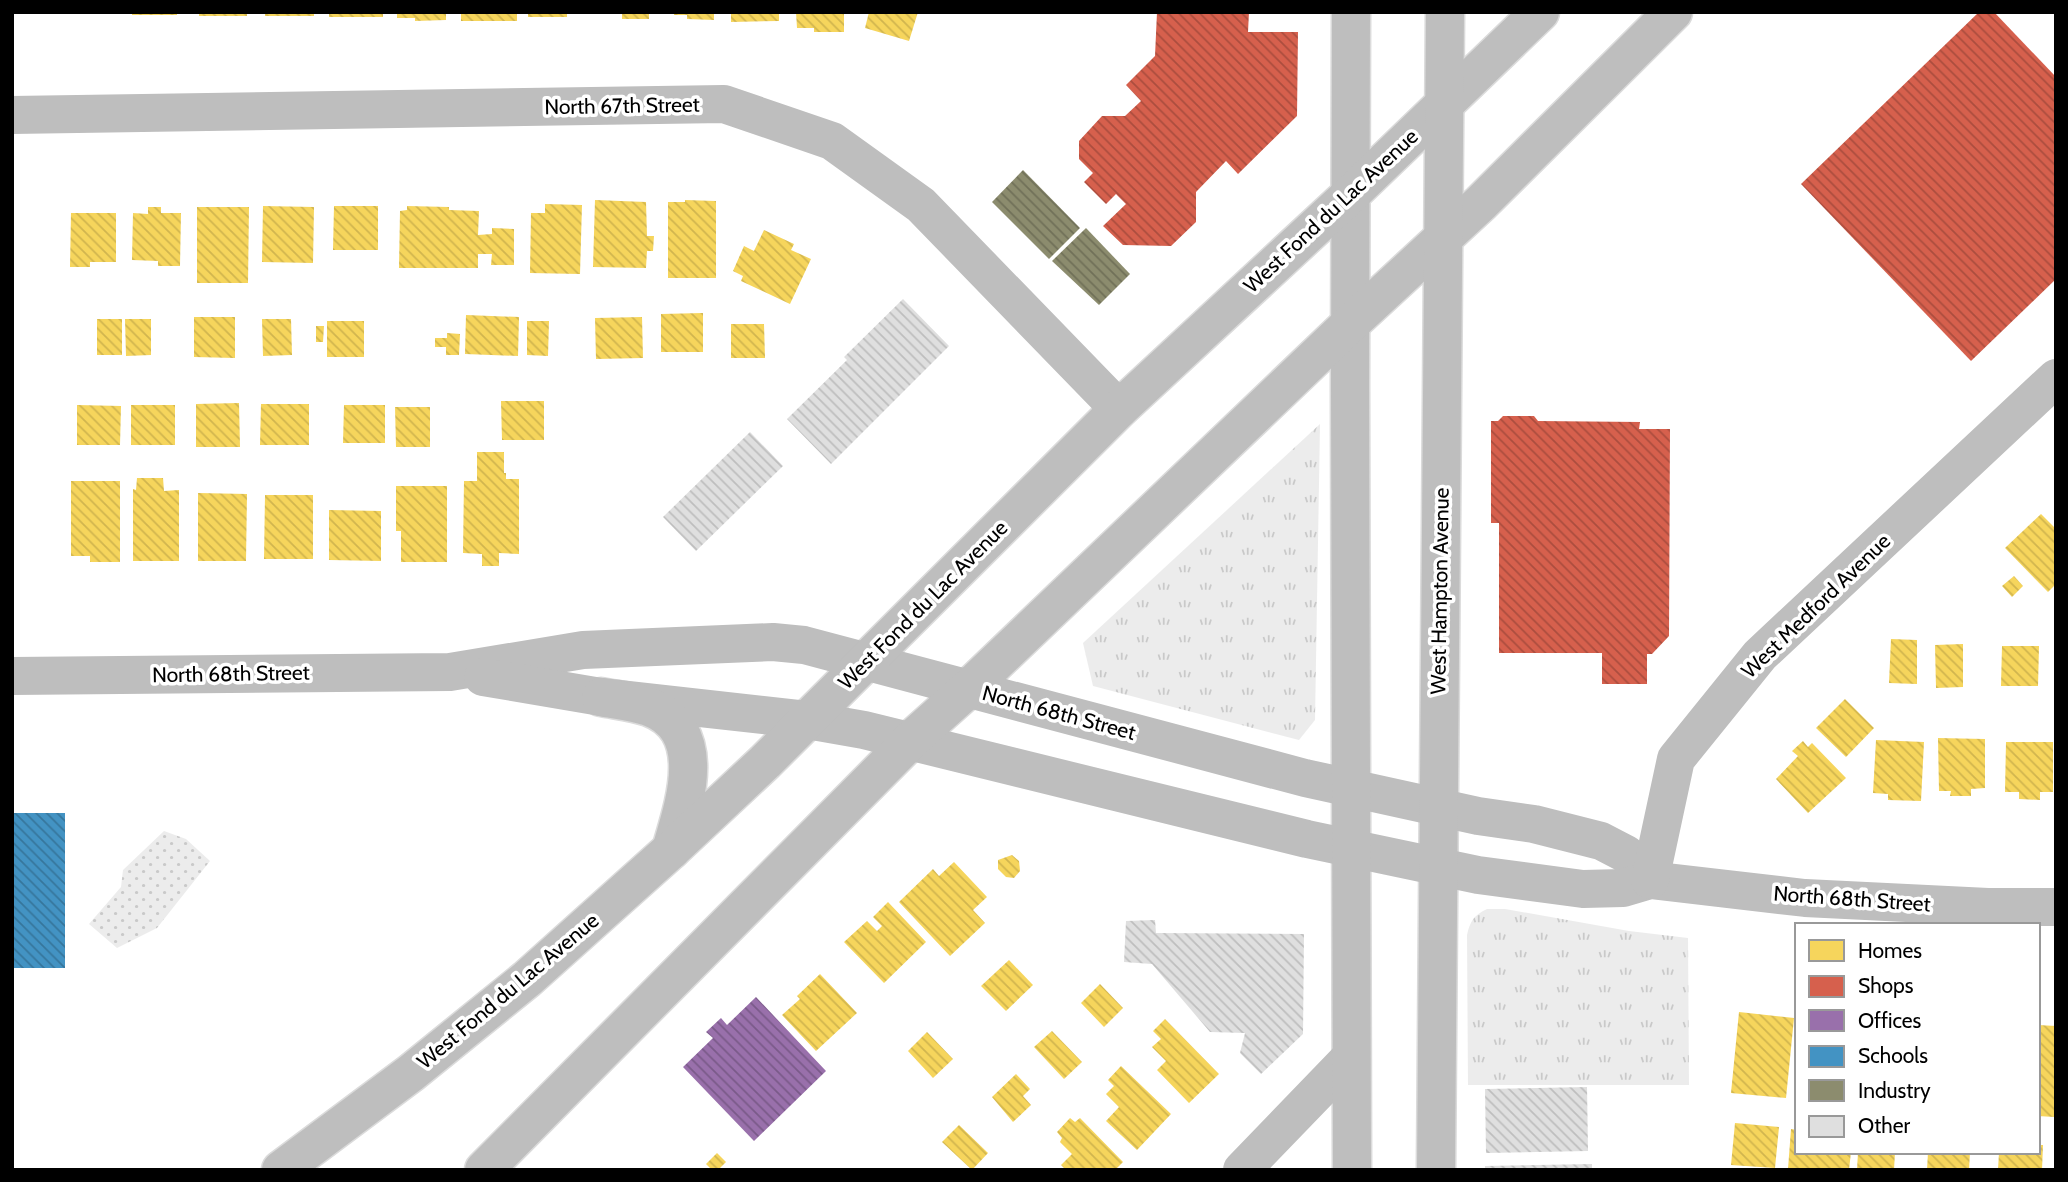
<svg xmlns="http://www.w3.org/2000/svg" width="2068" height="1182" viewBox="0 0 2068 1182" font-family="Cabin,sans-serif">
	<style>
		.grass { fill: url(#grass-tufts) }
		.park { fill: url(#park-dots) }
		.homes { fill: url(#homes-back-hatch) }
		.shops { fill: url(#shops-back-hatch) }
		.offices { fill: url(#offices-back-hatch) }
		.schools { fill: url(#schools-back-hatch) }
		.industry { fill: url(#industry-back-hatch) }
		.building { fill: url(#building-back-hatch) }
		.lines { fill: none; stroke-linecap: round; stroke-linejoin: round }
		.major-casing { stroke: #dbdbdb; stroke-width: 41 }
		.minor { stroke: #bebebe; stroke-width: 38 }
		.major { stroke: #bebebe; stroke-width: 38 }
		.labels { text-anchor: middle; stroke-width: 7; stroke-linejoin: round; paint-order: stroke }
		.street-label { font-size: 21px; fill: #000; stroke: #fff }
	</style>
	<defs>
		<pattern id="grass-tufts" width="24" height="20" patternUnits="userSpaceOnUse" patternTransform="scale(1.75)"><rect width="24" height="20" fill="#ececec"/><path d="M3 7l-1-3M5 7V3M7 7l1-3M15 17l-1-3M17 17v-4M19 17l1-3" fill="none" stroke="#c9c9c9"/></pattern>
		<pattern id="park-dots" width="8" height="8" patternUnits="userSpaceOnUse" patternTransform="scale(1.75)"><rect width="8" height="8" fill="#ececec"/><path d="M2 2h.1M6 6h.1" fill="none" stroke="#c9c9c9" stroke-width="1.8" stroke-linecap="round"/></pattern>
		<pattern id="homes-back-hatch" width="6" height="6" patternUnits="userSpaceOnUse" patternTransform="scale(1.75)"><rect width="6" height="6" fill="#f6d55c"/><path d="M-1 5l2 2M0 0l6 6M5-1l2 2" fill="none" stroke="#d1b54e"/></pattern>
		<pattern id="shops-back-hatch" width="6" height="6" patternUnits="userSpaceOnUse" patternTransform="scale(1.75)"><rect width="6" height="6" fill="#d6604d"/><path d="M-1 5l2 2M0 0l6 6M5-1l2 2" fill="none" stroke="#ab4d3e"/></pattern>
		<pattern id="offices-back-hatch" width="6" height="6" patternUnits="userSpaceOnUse" patternTransform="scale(1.75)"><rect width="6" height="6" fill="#9970ab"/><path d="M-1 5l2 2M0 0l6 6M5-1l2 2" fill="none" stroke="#7a5a89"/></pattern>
		<pattern id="schools-back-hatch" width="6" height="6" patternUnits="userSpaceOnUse" patternTransform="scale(1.75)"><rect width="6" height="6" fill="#4393c3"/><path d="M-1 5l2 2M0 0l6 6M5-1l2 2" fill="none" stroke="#36769c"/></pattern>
		<pattern id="industry-back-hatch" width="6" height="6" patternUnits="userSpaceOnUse" patternTransform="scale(1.75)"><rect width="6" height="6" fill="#8c8c6e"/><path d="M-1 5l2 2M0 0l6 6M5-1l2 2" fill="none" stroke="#707058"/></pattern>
		<pattern id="building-back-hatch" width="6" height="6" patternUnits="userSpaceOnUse" patternTransform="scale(1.75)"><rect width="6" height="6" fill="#dfdfdf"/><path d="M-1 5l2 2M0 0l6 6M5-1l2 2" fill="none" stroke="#bebebe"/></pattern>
	</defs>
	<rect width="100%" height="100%" fill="#fff"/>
	<!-- grass -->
	<g class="grass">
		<polygon points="1320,424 1315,720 1299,740 1093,686 1083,643"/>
		<path d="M1487,909H1505L1629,931L1688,938L1689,1085H1468L1467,935C1470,921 1474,915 1487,909Z"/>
	</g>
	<!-- park -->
	<polygon class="park" points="164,831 186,839 210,861 157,928 117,948 89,924 121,887 123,870"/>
	<!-- homes -->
	<g class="homes">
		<rect x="132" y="12" width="45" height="3"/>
		<rect x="199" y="12" width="48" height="4"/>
		<rect x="265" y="12" width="49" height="4"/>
		<rect x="329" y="12" width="54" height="5"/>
		<polygon points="397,12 446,12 446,20 415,21 415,18 397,18"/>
		<rect x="461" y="12" width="56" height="9"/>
		<rect x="528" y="12" width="39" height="5"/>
		<rect x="622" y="12" width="27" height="7"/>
		<polygon points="674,12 714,12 714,20 687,19 687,15 674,15"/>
		<polygon points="731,12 779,12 779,21 731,22"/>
		<polygon points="796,12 844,12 844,32 814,32 814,28 797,28"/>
		<polygon points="869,12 918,12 909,41 865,28"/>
		<polygon points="595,200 646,202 647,236 654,236 653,251 647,251 646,268 593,267"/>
		<polygon points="685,200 716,201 716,278 668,278 668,202 685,202"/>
		<polygon points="545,204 582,205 580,274 530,273 531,213 545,213"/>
		<polygon points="263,206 314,207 313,263 262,262"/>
		<polygon points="334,206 378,206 378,250 333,250"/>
		<polygon points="407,206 449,207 449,210 479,211 478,235 492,234 492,228 514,229 514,265 491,265 492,254 478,254 478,268 399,268 400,211 407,210"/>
		<polygon points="148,207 161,207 161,213 181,213 180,266 158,266 158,261 132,260 133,213 148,214"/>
		<polygon points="197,207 249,207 248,283 197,283"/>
		<polygon points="71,213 116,213 116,262 90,262 90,267 70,267"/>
		<polygon points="764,230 794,244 791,250 811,259 790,304 741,281 743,276 733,271 744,246 754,251"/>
		<polygon points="703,313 703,352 661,352 661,314"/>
		<polygon points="466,315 519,317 518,356 465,354"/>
		<polygon points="194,317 235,317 235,358 194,357"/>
		<polygon points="642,317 643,358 596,359 595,318"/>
		<rect x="97" y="319" width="25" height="36"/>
		<polygon points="125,319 151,319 151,355 126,356"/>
		<polygon points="262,319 291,319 292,355 263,356"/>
		<rect x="327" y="321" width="37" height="36"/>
		<polygon points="527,321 549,321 548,356 527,355"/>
		<polygon points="731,324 764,324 765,358 731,358"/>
		<polygon points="316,326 324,326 323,342 316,342"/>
		<polygon points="447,333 460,334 459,355 446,355 446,347 435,347 435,338 447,338"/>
		<polygon points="501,401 544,401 544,440 502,440"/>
		<polygon points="239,403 240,447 196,447 196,404"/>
		<polygon points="261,404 309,404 309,445 260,445"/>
		<polygon points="77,405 121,406 120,445 77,445"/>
		<rect x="131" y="405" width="44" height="40"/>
		<polygon points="344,405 385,405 385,443 343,443"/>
		<polygon points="395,407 430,407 430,447 396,447"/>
		<polygon points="477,452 504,452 504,473 506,473 506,479 519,479 519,554 499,553 499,566 482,566 482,554 463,553 464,481 477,481"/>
		<polygon points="137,478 163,478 164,491 179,490 179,561 133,561 133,489 136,490"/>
		<polygon points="71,481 120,481 120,562 90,562 90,556 71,556"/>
		<polygon points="396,486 447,486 447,562 401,562 401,531 396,531"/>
		<polygon points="198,493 247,494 246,561 198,561"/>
		<polygon points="265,495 313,495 313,559 264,559"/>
		<polygon points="329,510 381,511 381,561 329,560"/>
		<polygon points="2041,514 2056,529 2056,584 2048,592 2005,548"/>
		<polygon points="2014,576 2023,586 2012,597 2002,586"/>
		<polygon points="1891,639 1917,640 1917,684 1889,683"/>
		<polygon points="1963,644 1963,687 1936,688 1935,645"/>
		<polygon points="2002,646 2039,646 2038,686 2001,686"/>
		<polygon points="1845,699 1874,728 1846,757 1816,728"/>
		<polygon points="1938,738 1985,739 1985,788 1971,789 1971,796 1950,796 1951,791 1939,791"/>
		<polygon points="1876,740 1924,742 1921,801 1888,800 1888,794 1873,793"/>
		<polygon points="1803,741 1808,747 1812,743 1846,778 1808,813 1776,779 1798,756 1792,751"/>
		<polygon points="2006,742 2053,742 2053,792 2040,792 2040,800 2019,799 2019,792 2005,792"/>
		<polygon points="1012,855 1019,861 1020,871 1014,878 1006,877 998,869 998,860"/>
		<polygon points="954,862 987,897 973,910 985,923 950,956 899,902 933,869 939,876"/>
		<polygon points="888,902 926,942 884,983 844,942 867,921 877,931 882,926 873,917"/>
		<polygon points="1009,960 1033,985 1006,1011 981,986"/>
		<polygon points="820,974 857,1013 816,1051 782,1015 800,999 797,996"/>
		<polygon points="1100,984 1123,1008 1104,1027 1081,1003"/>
		<polygon points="1739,1012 1794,1018 1786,1098 1731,1093"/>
		<polygon points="1165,1019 1219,1074 1189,1103 1157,1070 1166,1061 1152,1047 1161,1039 1153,1031"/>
		<polygon points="2038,1025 2056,1026 2054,1117 2038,1116"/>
		<polygon points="1052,1031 1082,1062 1064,1079 1034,1047"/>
		<polygon points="927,1032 953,1059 933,1078 908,1051"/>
		<polygon points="1121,1066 1171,1114 1137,1150 1106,1121 1119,1107 1106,1094 1114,1086 1108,1080"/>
		<polygon points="1016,1074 1030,1089 1023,1096 1031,1105 1013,1122 992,1097"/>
		<polygon points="1070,1118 1075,1122 1080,1118 1123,1162 1115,1170 1066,1170 1061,1165 1072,1154 1060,1142 1062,1138 1057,1132"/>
		<polygon points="1735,1123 1779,1127 1775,1168 1731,1165"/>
		<polygon points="959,1125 988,1153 972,1170 942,1142"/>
		<polygon points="1791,1129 1797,1130 1797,1152 1851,1152 1849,1170 1788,1169"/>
		<polygon points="2038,1145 2043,1145 2042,1170 1998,1170 1999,1152 2038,1152"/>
		<polygon points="1858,1152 1895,1152 1894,1170 1857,1170"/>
		<polygon points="1928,1152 1970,1152 1969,1170 1927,1170"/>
		<polygon points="717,1153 726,1162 718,1170 712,1170 706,1164"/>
	</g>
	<!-- shops -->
	<g class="shops">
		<polygon points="1157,12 1249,12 1248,32 1298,32 1297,116 1238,174 1226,161 1196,192 1196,222 1171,246 1123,245 1103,226 1126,204 1116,194 1106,204 1084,182 1093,173 1079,159 1079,141 1102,116 1125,116 1141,101 1126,85 1155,56"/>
		<polygon points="1979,12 1994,12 2056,77 2056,279 1971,361 1801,184"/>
		<polygon points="1503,416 1534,416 1538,421 1640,422 1639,429 1670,429 1669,636 1652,654 1647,654 1647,684 1602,684 1602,653 1499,653 1499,523 1491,523 1491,421 1498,421"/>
	</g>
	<!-- offices -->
	<polygon class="offices" points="756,997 826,1071 754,1141 683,1067 713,1038 706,1032 721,1018 727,1025"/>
	<!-- schools -->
	<rect class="schools" x="12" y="813" width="53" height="155"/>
	<!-- industry -->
	<g class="industry">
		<polygon points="1023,170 1080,228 1049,259 992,202"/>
		<polygon points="1086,228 1130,274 1099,305 1052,261"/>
	</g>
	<!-- building -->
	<g class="building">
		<polygon points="903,299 949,346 831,464 787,419 847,360 844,357"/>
		<polygon points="750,432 783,466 696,551 663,517"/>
		<polygon points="1155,920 1156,933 1304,934 1303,1034 1261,1074 1240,1053 1245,1033 1210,1032 1152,964 1124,962 1126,921"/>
		<polygon points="1587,1087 1588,1151 1486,1153 1485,1089"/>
		<polygon points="1592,1164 1592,1170 1485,1170 1485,1166"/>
	</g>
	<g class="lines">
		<!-- major casing -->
		<g class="major-casing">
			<g id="major">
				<polyline points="1351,12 1350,386 1352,1170"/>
				<path d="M601,697C616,700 634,702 649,707C710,730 685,802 671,850"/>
				<polyline points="281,1170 411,1073 527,979 671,850 765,762 1119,409 1351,194 1540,12"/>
				<polyline points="484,1170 911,740 968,689 1350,324 1481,203 1673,12"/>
				<polyline points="1436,1170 1445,12"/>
			</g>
		</g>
		<!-- minor -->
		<g class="minor">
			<polyline points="12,115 724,104 832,141 921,205 1119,409"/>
			<polyline points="12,676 450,672 583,650 773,642 804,645 1305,778 1478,816 1534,824 1601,841 1626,854 1650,880"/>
			<polyline points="483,677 601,697 807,720 864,730 1307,839 1478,875 1583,889 1623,888 1650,880 1805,898 1988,907 2056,907"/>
			<polyline points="1650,880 1676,759 1760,655 2056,378"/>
			<polyline points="1242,1170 1351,1057"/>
		</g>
		<!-- major -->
		<use href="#major" class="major"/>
	</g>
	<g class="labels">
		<!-- street labels -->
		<g class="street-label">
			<text transform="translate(622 106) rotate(-1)" y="7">North 67th Street</text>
			<text transform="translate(1331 211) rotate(-43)" y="7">West Fond du Lac Avenue</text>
			<text transform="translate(1440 591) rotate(-89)" y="7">West Hampton Avenue</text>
			<text transform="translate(923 605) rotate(-45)" y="7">West Fond du Lac Avenue</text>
			<text transform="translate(1816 606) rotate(-44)" y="7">West Medford Avenue</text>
			<text transform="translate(231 674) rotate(-1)" y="7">North 68th Street</text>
			<text transform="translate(1059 713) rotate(15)" y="7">North 68th Street</text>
			<text transform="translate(1852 899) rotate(4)" y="7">North 68th Street</text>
			<text transform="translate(508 991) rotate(-40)" y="7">West Fond du Lac Avenue</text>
		</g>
	</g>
	<!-- border -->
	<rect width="2068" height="1182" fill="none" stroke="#000000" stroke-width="28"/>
	<!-- legend -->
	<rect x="1795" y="923" width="245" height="231" fill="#ffffff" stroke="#999999" stroke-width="2"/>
	<rect x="1809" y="940" width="35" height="21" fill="#f6d55c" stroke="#999999" stroke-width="2"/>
	<text x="1858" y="958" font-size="21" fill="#000000">Homes</text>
	<rect x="1809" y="976" width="35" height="21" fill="#d6604d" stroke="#999999" stroke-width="2"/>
	<text x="1858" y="993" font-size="21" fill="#000000">Shops</text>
	<rect x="1809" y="1010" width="35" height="21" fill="#9970ab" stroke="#999999" stroke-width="2"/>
	<text x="1858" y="1028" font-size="21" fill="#000000">Offices</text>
	<rect x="1809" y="1046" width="35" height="21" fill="#4393c3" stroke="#999999" stroke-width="2"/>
	<text x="1858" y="1063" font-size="21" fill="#000000">Schools</text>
	<rect x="1809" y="1080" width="35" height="21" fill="#8c8c6e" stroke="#999999" stroke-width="2"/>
	<text x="1858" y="1098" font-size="21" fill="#000000">Industry</text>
	<rect x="1809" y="1116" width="35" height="21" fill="#dfdfdf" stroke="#999999" stroke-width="2"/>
	<text x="1858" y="1133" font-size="21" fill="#000000">Other</text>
</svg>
